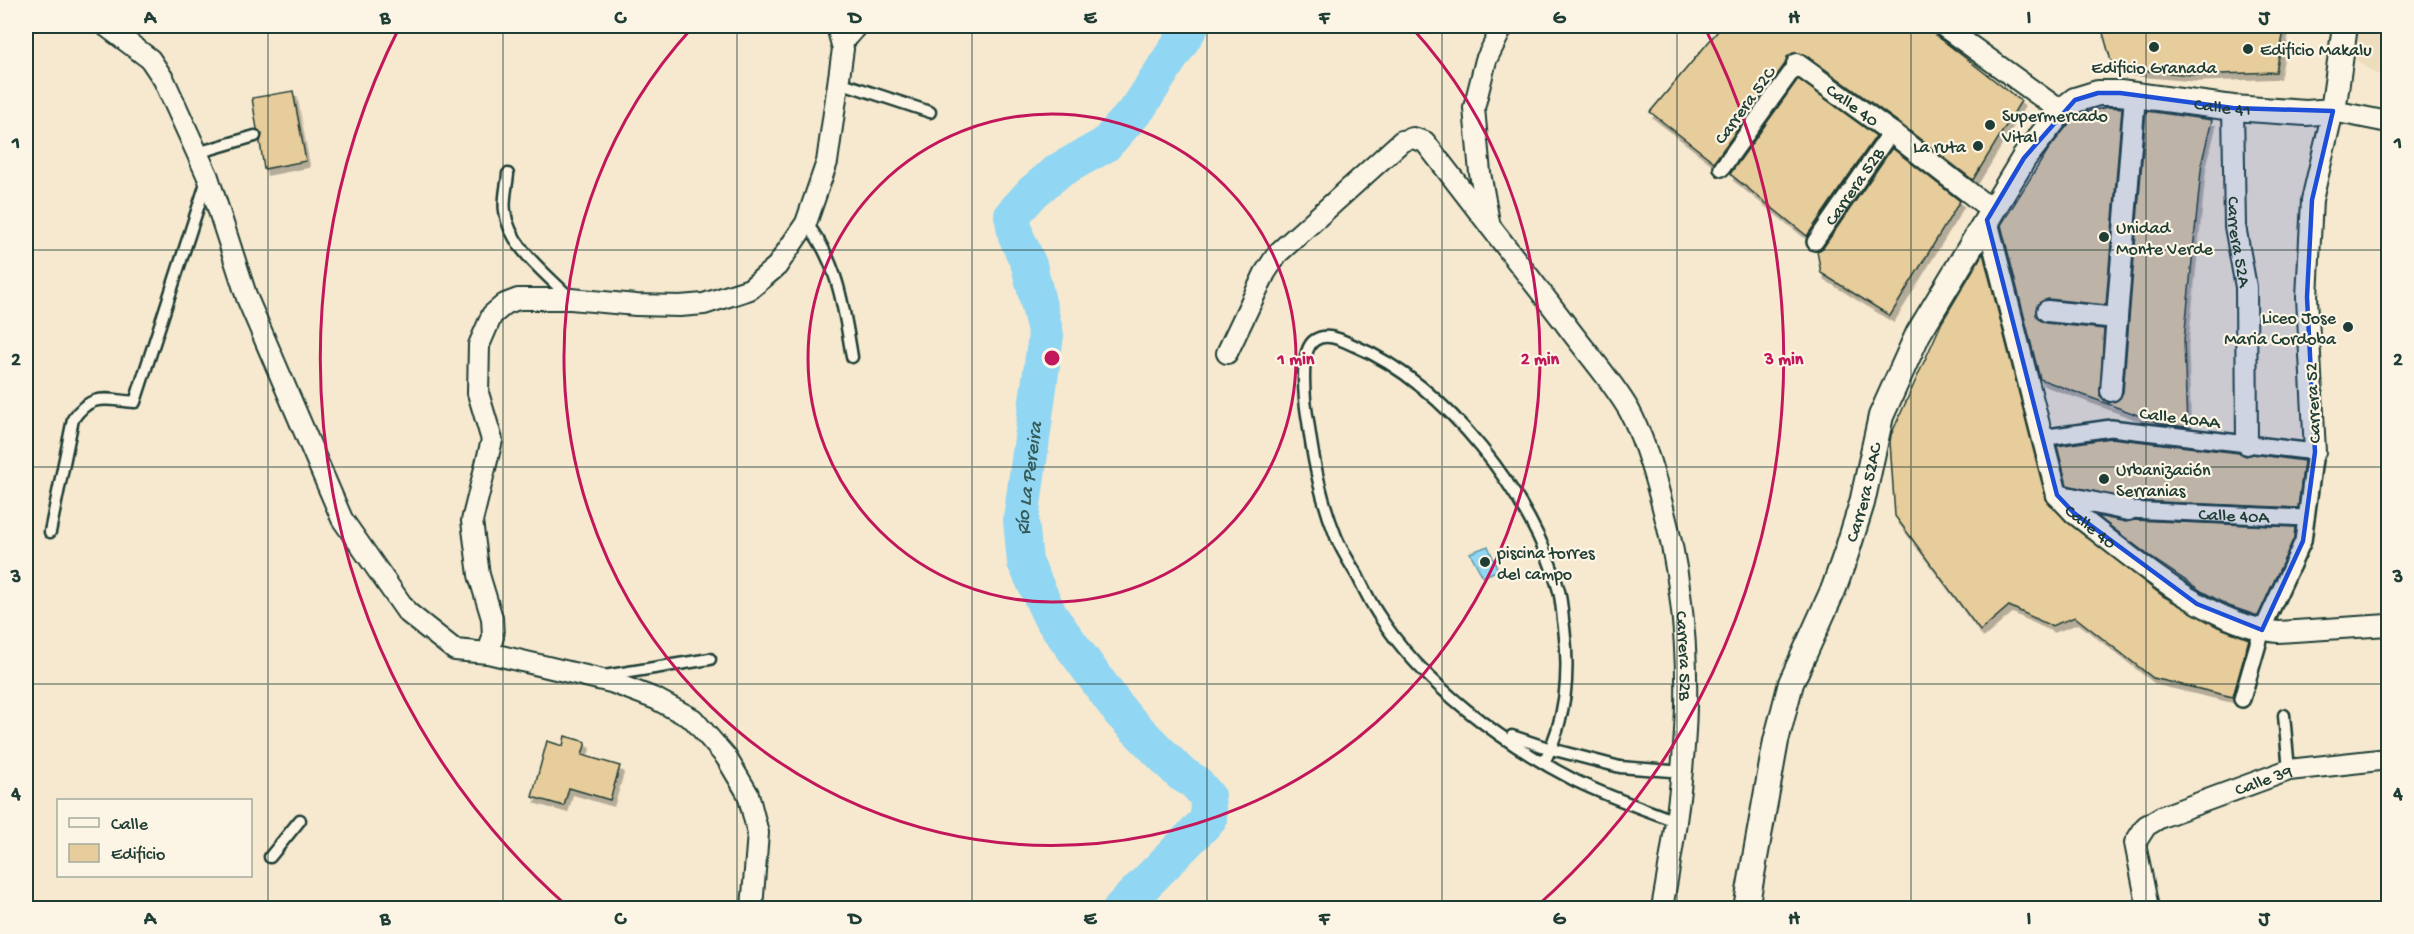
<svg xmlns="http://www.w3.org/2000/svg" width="2414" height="934" viewBox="0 0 2414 934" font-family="'Gochi Hand',sans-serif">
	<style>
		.built { fill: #eeddbd }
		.water { fill: #91d6f3; stroke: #6399a7; stroke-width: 1.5 }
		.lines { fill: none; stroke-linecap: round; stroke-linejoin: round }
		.river { stroke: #91d6f3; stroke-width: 36 }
		.building { fill: #e7cc9c; stroke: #1f3d34; stroke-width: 1.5; filter: url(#shadow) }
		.service-casing { stroke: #1f3d34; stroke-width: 15 }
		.pedestrian-casing { stroke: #1f3d34; stroke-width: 20 }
		.minor-casing { stroke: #1f3d34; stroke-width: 24 }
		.tertiary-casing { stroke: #1f3d34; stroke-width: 28 }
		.service { stroke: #fcf5e5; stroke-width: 10 }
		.pedestrian { stroke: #fcf5e5; stroke-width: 15 }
		.minor { stroke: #fcf5e5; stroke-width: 20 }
		.tertiary { stroke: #fcf5e5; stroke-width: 24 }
		.marked { fill: #1d4ed8; fill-opacity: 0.2; stroke: #1d4ed8; stroke-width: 4.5; stroke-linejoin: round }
		.grid { fill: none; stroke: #1f3d34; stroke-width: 1.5; stroke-opacity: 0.55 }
		.ring { fill: none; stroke: #c2185b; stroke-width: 3 }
		.poi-dot { fill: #1f3d34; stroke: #fcf5e5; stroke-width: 2 }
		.labels { text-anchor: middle; stroke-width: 4.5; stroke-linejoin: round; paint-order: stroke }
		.poi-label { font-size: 18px; fill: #1f3d34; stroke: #fcf5e5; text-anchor: start }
		.street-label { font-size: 18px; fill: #1f3d34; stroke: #fcf5e5 }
		.water-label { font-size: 20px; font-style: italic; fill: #365c5a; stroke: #fcf5e5 }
		.centre { fill: #c2185b; stroke: #fcf5e5; stroke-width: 3 }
		.ring-label { font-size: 18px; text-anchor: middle; font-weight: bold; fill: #c2185b; stroke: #fcf5e5; stroke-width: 4.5; stroke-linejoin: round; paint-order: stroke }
		.neatline { fill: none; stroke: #1f3d34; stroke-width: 2 }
		.grid-label { font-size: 20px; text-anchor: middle; font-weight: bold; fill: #1f3d34 }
	</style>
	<defs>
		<filter id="shadow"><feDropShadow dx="3.5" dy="6" stdDeviation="0" flood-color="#0004"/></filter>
	</defs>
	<rect width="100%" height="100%" fill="#f6e9cf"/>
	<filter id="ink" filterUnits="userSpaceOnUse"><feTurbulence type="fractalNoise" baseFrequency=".0167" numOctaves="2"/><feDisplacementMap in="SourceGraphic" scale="12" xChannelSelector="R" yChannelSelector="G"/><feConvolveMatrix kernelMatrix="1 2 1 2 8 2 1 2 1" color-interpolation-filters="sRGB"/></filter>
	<g filter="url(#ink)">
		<!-- built -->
		<polygon class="built" points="2352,26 2388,26 2388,76 2376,74 2357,61 2348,40"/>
		<!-- water -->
		<polygon class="water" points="1488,546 1498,570 1483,577 1470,553"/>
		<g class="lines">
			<!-- river -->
			<path class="river" id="s1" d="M1121,908L1209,819L1207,796L1195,782L1180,773L1122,714L1050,616L1025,562L1021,520L1046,335L1029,265L1016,236L1012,215L1033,192L1058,171L1105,145L1139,107L1191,26"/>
		</g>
		<!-- building -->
		<g class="building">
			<polygon points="1722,26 1924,26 2021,101 1973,180 1898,122 1804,54 1793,53 1787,57 1785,64 1714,162 1650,112"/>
			<polygon points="2101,26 2285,26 2276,72 2193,75 2113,68"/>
			<polygon points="1798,79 1876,136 1807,236 1730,174"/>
			<polygon points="293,91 306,161 264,169 260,142 262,134 257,129 252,98"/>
			<polygon points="2108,107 2122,108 2106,305 2048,299 2038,304 2036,315 2040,320 2046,323 2104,329 2100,396 2109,403 2120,398 2123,392 2146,111 2212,120 2202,161 2184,340 2187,427 2162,424 2040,379 2001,225 2048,150 2071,121 2082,113"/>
			<polygon points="1892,148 1960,201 1890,316 1821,273 1817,251 1823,248"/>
			<polygon points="1983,253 2046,499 2067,522 2163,596 2218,627 2249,639 2233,697 2153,678 2075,617 2051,626 2009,606 1980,631 1895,516 1890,442 1891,435 1942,322"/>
			<polygon points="2111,438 2239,453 2246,456 2253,454 2304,461 2298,508 2135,501 2067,485 2057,446"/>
			<polygon points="2097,516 2126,522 2134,520 2295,527 2294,538 2258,616 2229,606 2203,592 2152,558"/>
			<polygon points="565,736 586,742 582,755 620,766 610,800 569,788 564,806 532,797 547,741 563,746"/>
		</g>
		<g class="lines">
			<!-- service casing -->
			<g class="service-casing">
				<g id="service">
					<polyline points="843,49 863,26"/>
					<polyline points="839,82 930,112"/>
					<polyline points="197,153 255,136"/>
					<path d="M508,174C507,186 503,200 505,211C509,247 547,274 571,299"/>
					<path d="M806,223C838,261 844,309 852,357"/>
					<path d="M50,532L73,419C92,392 106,400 135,402L207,180"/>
					<polyline points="604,676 710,659"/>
					<polyline points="2284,715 2289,770"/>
					<polyline points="1512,736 1551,749 1620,767 1684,772"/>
					<path d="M1544,763C1566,719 1570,675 1564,627C1562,615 1562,603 1559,591C1534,498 1445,383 1355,346C1343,341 1328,332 1315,340C1298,350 1305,404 1308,421C1313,460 1320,497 1335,534C1340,548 1350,563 1358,577C1364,589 1370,602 1378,614C1422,684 1504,744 1576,781C1609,797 1644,809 1678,822"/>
					<polyline points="270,857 300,820"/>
				</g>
			</g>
			<!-- pedestrian casing -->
			<g class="pedestrian-casing">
				<g id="pedestrian">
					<polyline points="1722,168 1797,64"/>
					<path id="s2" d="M1815,242L1891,132"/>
					<polyline points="2041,438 2111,428 2315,452 2303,541 2262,630 2242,699"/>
					<path id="s3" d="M2128,510L2306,518"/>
				</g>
			</g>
			<!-- minor casing -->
			<g class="minor-casing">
				<g id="minor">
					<polyline points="106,26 150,59 164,80 208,177 247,298 342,519 407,612 455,650 488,653 611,682 656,699 693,719 726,757 748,794 758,833 752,908"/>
					<polyline points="1943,26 2061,111"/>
					<path id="s4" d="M1797,64L1891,132L1993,211"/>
					<path id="s5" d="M2233,108L2235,226L2246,287L2247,444"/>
					<path id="s6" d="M1987,220L2057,495L2074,513C2131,556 2206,625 2278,632L2388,625"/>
					<polyline points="1489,222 1480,173 1474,108 1486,60 1503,26"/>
					<polyline points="2047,311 2117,318"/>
					<path id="s7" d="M1227,353L1265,273L1278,253L1402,141L1413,138L1425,142C1471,202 1518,262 1564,322C1585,351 1611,379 1629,410C1642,434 1655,477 1662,504C1700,645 1688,767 1662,908"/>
					<polyline points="2111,391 2135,96"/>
					<polyline points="2315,452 2307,297 2312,200 2333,111 2388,122"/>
					<polyline points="2057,495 2128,510"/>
					<polyline points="488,653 493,637 492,618 479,575 472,521 492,440 478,393 479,345 492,315 505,304 518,299 571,299 636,305 680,306 704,304 750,289 777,266 806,223 827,162 843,49 837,26"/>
					<path id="s8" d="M2148,908L2135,843L2146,826L2161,817L2289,770L2388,759"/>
				</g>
			</g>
			<!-- tertiary casing -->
			<g class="tertiary-casing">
				<g id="tertiary">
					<path id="s9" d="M1746,908L1776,741L1791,683L1834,588L1847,551L1862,503L1881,416L1918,334L2024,158L2061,111L2075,100L2098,93H2120L2233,108L2306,113L2333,111L2345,26"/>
				</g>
			</g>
			<!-- service -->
			<use href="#service" class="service"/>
			<!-- pedestrian -->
			<use href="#pedestrian" class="pedestrian"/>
			<!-- minor -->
			<use href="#minor" class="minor"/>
			<!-- tertiary -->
			<use href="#tertiary" class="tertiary"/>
		</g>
	</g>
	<!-- marked area -->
	<path class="marked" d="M2098,93H2120L2233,108L2333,111L2312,200L2307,297L2315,452L2303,541L2262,630L2197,604L2074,513L2057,495L1987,220L2024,158L2075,100Z"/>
	<!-- grid -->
	<path class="grid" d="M268,26V908M503,26V908M737,26V908M972,26V908M1207,26V908M1442,26V908M1677,26V908M1911,26V908M2146,26V908M26,250H2388M26,467H2388M26,684H2388"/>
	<!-- distance rings -->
	<g class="ring">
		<circle cx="1052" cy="358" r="244"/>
		<path d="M1412 28A488 488 0 1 1 692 28"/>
		<path d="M567 906A732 732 0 0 1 400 26M1704 26A732 732 0 0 1 1537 906"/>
	</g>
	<!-- markers -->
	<g class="poi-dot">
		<circle cx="2154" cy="47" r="6"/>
		<circle cx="2248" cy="49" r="6"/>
		<circle cx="1990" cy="125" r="6"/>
		<circle cx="1978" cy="146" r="6"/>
		<circle cx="2104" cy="237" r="6"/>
		<circle cx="2348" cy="327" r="6"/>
		<circle cx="2104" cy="479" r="6"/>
		<circle cx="1485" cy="562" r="6"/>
	</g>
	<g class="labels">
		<!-- poi labels -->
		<g class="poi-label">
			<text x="2260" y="55">Edificio Makalu</text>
			<text x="2154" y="73" text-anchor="middle">Edificio Granada</text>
			<text x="2002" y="121">Supermercado<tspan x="2002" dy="21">Vital</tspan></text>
			<text x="1966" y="152" text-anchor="end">La ruta</text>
			<text x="2116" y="233">Unidad<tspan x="2116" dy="21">Monte Verde</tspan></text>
			<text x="2336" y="323" text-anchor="end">Liceo Jose<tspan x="2336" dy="21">Maria Cordoba</tspan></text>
			<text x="2116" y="475">Urbanización<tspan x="2116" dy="21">Serranias</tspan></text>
			<text x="1497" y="558">piscina torres<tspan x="1497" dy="21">del campo</tspan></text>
		</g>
		<!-- street labels -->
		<g class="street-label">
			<text dy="6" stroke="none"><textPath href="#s4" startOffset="69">Calle 40</textPath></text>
			<text transform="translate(1744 105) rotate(-54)" y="6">Carrera 52C</text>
			<text dy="6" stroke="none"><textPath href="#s9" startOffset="1035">Calle 41</textPath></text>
			<text dy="6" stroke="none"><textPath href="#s2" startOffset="68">Carrera 52B</textPath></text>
			<text dy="6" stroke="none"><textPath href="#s5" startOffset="134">Carrera 52A</textPath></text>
			<text transform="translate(2312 403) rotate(-93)" y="6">Carrera 52</text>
			<text transform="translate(2180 417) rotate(7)" y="6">Calle 40AA</text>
			<text dy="6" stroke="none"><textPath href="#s9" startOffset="434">Carrera 52AC</textPath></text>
			<text dy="6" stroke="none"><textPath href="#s3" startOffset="106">Calle 40A</textPath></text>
			<text dy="6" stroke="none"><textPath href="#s6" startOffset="330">Calle 40</textPath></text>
			<text dy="6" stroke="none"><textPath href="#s7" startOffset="894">Carrera 52B</textPath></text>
			<text dy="6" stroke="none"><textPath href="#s8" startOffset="213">Calle 39</textPath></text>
		</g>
		<!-- water labels -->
		<g class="water-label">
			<text dy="7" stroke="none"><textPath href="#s1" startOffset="532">Río La Pereira</textPath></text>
		</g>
	</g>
	<circle cx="1052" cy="358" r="9" class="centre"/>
	<g class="ring-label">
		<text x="1296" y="364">1 min</text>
		<text x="1540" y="364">2 min</text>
		<text x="1784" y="364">3 min</text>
	</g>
	<!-- margin -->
	<rect width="2414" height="934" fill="none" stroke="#fcf5e5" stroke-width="66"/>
	<!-- legend -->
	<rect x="57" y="799" width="195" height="78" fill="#fcf5e5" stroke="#a4ab9e" stroke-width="1.5"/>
	<rect x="69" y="818" width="30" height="9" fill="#fcf5e5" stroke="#a4ab9e" stroke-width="1.5"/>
	<text x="111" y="829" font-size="18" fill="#1f3d34">Calle</text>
	<rect x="69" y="844" width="30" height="18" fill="#e7cc9c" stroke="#a4ab9e" stroke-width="1.5"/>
	<text x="111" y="859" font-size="18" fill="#1f3d34">Edificio</text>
	<rect x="33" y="33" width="2348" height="868" class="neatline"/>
	<g class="grid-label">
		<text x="150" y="23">A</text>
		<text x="385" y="23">B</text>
		<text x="620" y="23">C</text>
		<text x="855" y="23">D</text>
		<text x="1090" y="23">E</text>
		<text x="1324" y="23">F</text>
		<text x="1559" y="23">G</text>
		<text x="1794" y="23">H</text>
		<text x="2029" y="23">I</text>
		<text x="2264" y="23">J</text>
		<text x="16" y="148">1</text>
		<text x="2398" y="148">1</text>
		<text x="16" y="365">2</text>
		<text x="2398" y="365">2</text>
		<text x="16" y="582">3</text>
		<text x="2398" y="582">3</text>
		<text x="16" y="799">4</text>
		<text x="2398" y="799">4</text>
		<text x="150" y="924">A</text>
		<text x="385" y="924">B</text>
		<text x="620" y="924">C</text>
		<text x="855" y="924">D</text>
		<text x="1090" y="924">E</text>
		<text x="1324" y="924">F</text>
		<text x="1559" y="924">G</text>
		<text x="1794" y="924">H</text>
		<text x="2029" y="924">I</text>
		<text x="2264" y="924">J</text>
	</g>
</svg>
